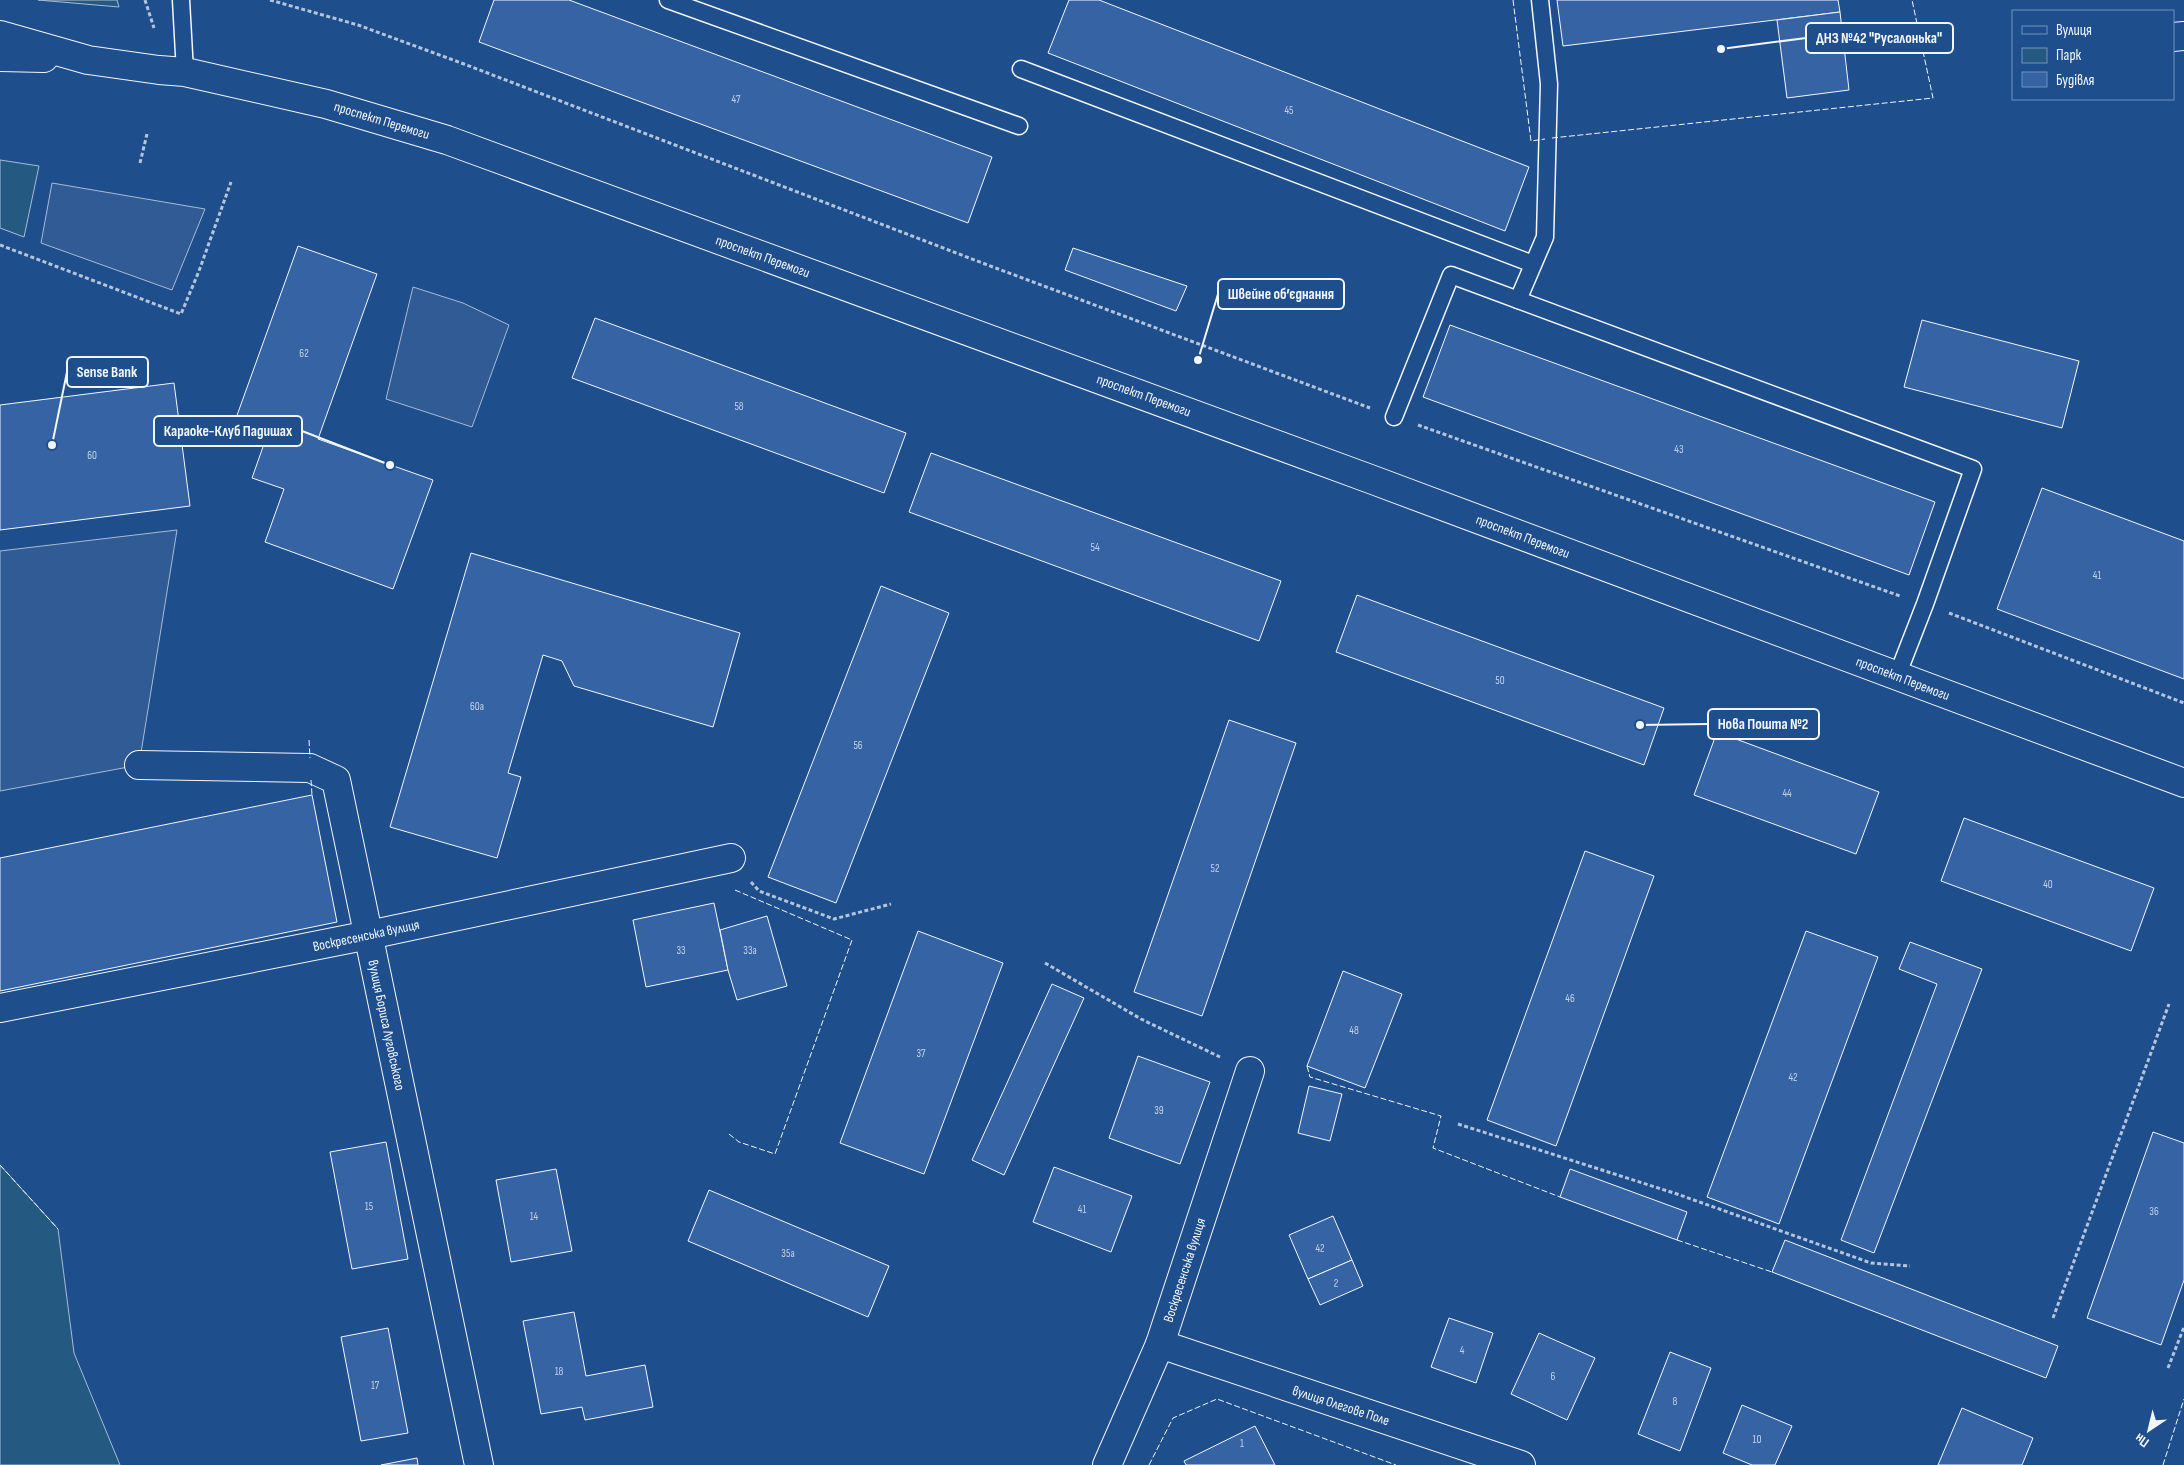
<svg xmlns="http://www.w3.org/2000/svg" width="2184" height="1465" viewBox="0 0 2184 1465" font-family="'Sofia Sans Condensed',sans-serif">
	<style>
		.green { fill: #245a82; stroke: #a8bbd7 }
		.parking { fill: #305b95; stroke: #a8bbd7 }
		.building { fill: #3563a3; stroke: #f2f6ff }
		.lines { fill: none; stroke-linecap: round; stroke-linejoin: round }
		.lane-casing { stroke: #f2f6ff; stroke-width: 19 }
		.street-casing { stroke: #f2f6ff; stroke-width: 30 }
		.primary-casing { stroke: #f2f6ff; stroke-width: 30 }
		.path { stroke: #b3c4dc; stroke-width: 3; stroke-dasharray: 4 2.5; stroke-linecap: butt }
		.lane { stroke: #1f4e8c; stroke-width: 16 }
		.street { stroke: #1f4e8c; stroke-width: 28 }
		.primary { stroke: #1f4e8c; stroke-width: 28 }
		.fence { stroke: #f2f6ff; stroke-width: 1; stroke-dasharray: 6 2.5; stroke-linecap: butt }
		.labels { text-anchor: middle; stroke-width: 4; stroke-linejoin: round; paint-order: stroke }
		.number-label { font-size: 11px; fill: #c3d1e8 }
		.street-label { font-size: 14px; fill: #f2f6ff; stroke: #1f4e8c }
		.leader { fill: none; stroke: #f2f6ff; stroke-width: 2 }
		.callout-dot { fill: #f2f6ff; stroke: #1f4e8c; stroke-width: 2 }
		.callout { fill: #1f4e8c; stroke: #f2f6ff; stroke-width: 2 }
		.callout-label { font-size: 15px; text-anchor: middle; font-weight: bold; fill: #f2f6ff }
	</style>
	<rect width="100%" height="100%" fill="#1f4e8c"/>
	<!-- green -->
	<g class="green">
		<polygon points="38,0 117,0 119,7"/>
		<polygon points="0,160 39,166 24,237 0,228"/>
		<polygon points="0,1165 58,1229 74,1353 120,1465 0,1465"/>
	</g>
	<!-- parking -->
	<g class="parking">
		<polygon points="52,183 205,209 172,290 41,243"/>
		<polygon points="413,287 463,303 509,325 472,427 386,399"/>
		<polygon points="177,530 139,765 0,791 0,551"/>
	</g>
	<!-- building -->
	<g class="building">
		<polygon points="494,0 569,0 992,157 968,223 479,42"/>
		<polygon points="1069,0 1099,0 1529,167 1505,231 1048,53"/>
		<polygon points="1557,0 1838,0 1840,12 1563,46"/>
		<polygon points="1840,12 1849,90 1787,98 1777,20"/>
		<polygon points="298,246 377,274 318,439 433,480 393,589 265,542 284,489 252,478 264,444 231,432"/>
		<polygon points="1073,248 1187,286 1176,311 1065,270"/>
		<polygon points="595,318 906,433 884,493 572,378"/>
		<polygon points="1922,320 2079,361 2062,428 1904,387"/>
		<polygon points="1450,325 1935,502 1909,575 1423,397"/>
		<polygon points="174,383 190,506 0,530 0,405"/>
		<polygon points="931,453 1281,581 1259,641 909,512"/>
		<polygon points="2042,488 2184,541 2184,679 1997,609"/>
		<polygon points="471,553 740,633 713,727 574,686 562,661 543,655 508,773 521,777 497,858 390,827"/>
		<polygon points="881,586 949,613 836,903 768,877"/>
		<polygon points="1357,595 1664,708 1644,765 1336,652"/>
		<polygon points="1229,720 1296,743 1202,1016 1134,992"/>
		<polygon points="1717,732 1879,792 1856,854 1694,795"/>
		<polygon points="312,795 337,922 0,991 0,858"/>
		<polygon points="1964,818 2154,888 2131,951 1941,881"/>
		<polygon points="1585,851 1654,876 1556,1146 1487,1120"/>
		<polygon points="714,903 728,970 646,987 633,920"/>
		<polygon points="767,916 787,986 737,1000 728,970 720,930"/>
		<polygon points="918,931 1003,963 924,1174 840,1143"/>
		<polygon points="1806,931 1878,957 1779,1224 1707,1197"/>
		<polygon points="1910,942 1982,969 1874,1253 1841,1240 1937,984 1899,969"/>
		<polygon points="1343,971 1402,994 1365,1088 1307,1066"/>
		<polygon points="1052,984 1084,998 1004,1175 972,1160"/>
		<polygon points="1138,1056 1210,1082 1180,1164 1109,1138"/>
		<polygon points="1309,1086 1342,1094 1330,1141 1298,1133"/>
		<polygon points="2153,1132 2184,1143 2184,1280 2161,1345 2087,1318"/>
		<polygon points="386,1142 408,1259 352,1269 330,1152"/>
		<polygon points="1054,1167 1132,1196 1111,1252 1033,1222"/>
		<polygon points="556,1169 572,1251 511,1262 496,1180"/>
		<polygon points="1570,1169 1687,1212 1677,1240 1560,1197"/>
		<polygon points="709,1190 889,1266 868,1317 688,1241"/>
		<polygon points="1333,1216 1352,1260 1308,1279 1289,1235"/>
		<polygon points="1785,1240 2058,1346 2046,1378 1772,1272"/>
		<polygon points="1352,1260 1363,1286 1320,1305 1308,1279"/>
		<polygon points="574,1312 586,1376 645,1365 653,1407 585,1420 582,1407 541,1414 523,1321"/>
		<polygon points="1449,1318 1493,1333 1476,1383 1431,1367"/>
		<polygon points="388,1328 408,1433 361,1441 341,1337"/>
		<polygon points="1539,1333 1595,1358 1567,1420 1511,1394"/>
		<polygon points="1670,1352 1711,1368 1680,1451 1638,1434"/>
		<polygon points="1742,1405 1792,1426 1775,1465 1752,1465 1723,1453"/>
		<polygon points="1962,1408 2033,1438 2022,1465 1938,1465"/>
		<polygon points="1255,1426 1275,1465 1186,1465 1184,1461"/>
		<polygon points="417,1458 418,1465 381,1465"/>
	</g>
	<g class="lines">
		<!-- lane casing -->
		<g class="lane-casing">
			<g id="lane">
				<polyline points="181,0 185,72"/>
				<polyline points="668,0 1019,126"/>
				<polyline points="1021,69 1533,264"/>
				<polyline points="1518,300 1545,237 1549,84 1540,0"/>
				<polyline points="1394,417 1451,275 1973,469 1925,604 1897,676"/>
			</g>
		</g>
		<!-- street casing -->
		<g class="street-casing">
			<g id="street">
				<polyline points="2173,37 2184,36"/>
				<polyline points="139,765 310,768 336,780 479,1465"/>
				<polyline points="0,1008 369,935 731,858"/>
				<polyline points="1160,1344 1521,1465"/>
				<polyline points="1107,1465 1160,1344 1250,1071"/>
			</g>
		</g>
		<!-- primary casing -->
		<g class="primary-casing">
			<g id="primary">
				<polyline points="0,35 88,60 159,70 185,72 326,104 447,140 1373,480 2184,783"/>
				<polyline points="0,57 44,58"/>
			</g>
		</g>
		<!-- path -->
		<g class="path">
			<polyline points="145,0 154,28"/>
			<polyline points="270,0 358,25 464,64 985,264 1370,408"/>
			<polyline points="140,163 147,134"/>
			<polyline points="0,245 181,314 199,271 231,182"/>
			<polyline points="1418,425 1900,596"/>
			<polyline points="1949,613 2184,703"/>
			<polyline points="751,882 759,891 834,919 891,904"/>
			<polyline points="1045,963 1141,1019 1220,1057"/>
			<polyline points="1458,1124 1677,1194 1871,1263 1910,1266"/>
			<polyline points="2053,1318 2169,1004"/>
			<polyline points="2168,1368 2184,1327"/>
		</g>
		<!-- lane -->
		<use href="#lane" class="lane"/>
		<!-- street -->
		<use href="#street" class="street"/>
		<!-- primary -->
		<use href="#primary" class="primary"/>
		<!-- fence -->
		<g class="fence">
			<polyline points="1513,0 1531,141 1545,139"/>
			<polyline points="1552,138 1933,98 1912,0"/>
			<polyline points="309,740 310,758"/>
			<polyline points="311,780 312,795"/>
			<polyline points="1307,1066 1310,1077 1441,1116 1433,1148 1560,1197"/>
			<polyline points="729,1134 739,1142 775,1154 852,940 735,890"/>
			<polyline points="0,1165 58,1229"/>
			<polyline points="1677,1240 1772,1272"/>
			<polyline points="1149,1465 1173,1418 1217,1399 1396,1465"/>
			<polyline points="2163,1465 2184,1399"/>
		</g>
	</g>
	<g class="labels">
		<!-- number labels -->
		<g class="number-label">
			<text x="736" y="103">47</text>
			<text x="1289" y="114">45</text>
			<text x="304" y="357">62</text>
			<text x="739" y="410">58</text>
			<text x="1679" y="453">43</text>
			<text x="92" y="459">60</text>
			<text x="1095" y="551">54</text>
			<text x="2097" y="579">41</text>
			<text x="1500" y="684">50</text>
			<text x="477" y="710">60а</text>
			<text x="858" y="749">56</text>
			<text x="1787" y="797">44</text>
			<text x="1215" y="872">52</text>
			<text x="2048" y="888">40</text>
			<text x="681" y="954">33</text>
			<text x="750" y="954">33а</text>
			<text x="1570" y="1002">46</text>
			<text x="1354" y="1034">48</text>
			<text x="921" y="1057">37</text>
			<text x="1793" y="1081">42</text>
			<text x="1159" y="1114">39</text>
			<text x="369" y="1210">15</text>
			<text x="1082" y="1213">41</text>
			<text x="2154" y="1215">36</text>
			<text x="534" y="1220">14</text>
			<text x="1320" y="1252">42</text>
			<text x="788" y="1257">35а</text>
			<text x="1336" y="1287">2</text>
			<text x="1462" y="1354">4</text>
			<text x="559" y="1375">18</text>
			<text x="1553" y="1380">6</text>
			<text x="375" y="1389">17</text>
			<text x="1675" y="1405">8</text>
			<text x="1757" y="1443">10</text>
			<text x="1242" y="1447">1</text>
		</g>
		<!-- street labels -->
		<g class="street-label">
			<text transform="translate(382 120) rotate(17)" y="5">проспект Перемоги</text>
			<text transform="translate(763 256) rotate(20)" y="5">проспект Перемоги</text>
			<text transform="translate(1144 395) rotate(20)" y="5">проспект Перемоги</text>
			<text transform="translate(1523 536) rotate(21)" y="5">проспект Перемоги</text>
			<text transform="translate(1903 678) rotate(21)" y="5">проспект Перемоги</text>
			<text transform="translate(366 935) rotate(-12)" y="5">Воскресенська вулиця</text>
			<text transform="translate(387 1025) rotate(78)" y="5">вулиця Бориса Луговського</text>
			<text transform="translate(1184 1270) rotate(-72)" y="5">Воскресенська вулиця</text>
			<text transform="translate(1341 1405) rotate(18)" y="5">вулиця Олегове Поле</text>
		</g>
	</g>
	<!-- callouts -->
	<path class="leader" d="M1721 49L1806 38M1198 360L1218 294M52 445L67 372M390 465L302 431M1640 725L1708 724"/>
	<g class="callout-dot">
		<circle cx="1721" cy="49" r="5"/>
		<circle cx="1198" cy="360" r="5"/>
		<circle cx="52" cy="445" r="5"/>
		<circle cx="390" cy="465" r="5"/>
		<circle cx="1640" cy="725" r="5"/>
	</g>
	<g class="callout">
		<rect x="1806" y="23" width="147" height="30" rx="5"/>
		<rect x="1218" y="279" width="126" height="30" rx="5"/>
		<rect x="67" y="357" width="81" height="30" rx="5"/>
		<rect x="154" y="416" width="148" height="30" rx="5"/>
		<rect x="1708" y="709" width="111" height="30" rx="5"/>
	</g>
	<g class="callout-label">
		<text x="1879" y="43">ДНЗ №42 "Русалонька"</text>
		<text x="1281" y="299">Швейне об’єднання</text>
		<text x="107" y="377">Sense Bank</text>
		<text x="228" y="436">Караоке-Клуб Падишах</text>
		<text x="1763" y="729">Нова Пошта №2</text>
	</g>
	<!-- legend -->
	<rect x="2012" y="10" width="162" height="90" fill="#1f4e8c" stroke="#7391ba"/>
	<rect x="2022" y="26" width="25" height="8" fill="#1f4e8c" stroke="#7391ba"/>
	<text x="2056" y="35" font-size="15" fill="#f2f6ff">Вулиця</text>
	<rect x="2022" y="48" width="25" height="15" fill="#245a82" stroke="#7391ba"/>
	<text x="2056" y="60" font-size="15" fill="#f2f6ff">Парк</text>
	<rect x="2022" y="72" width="25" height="15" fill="#3563a3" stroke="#7391ba"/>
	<text x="2056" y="85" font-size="15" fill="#f2f6ff">Будівля</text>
	<!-- north arrow -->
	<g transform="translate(2149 1430) rotate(215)" stroke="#1f4e8c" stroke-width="4" paint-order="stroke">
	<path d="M0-4L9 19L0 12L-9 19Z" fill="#f2f6ff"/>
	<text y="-8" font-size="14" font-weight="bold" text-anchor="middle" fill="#f2f6ff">Пн</text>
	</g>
</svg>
